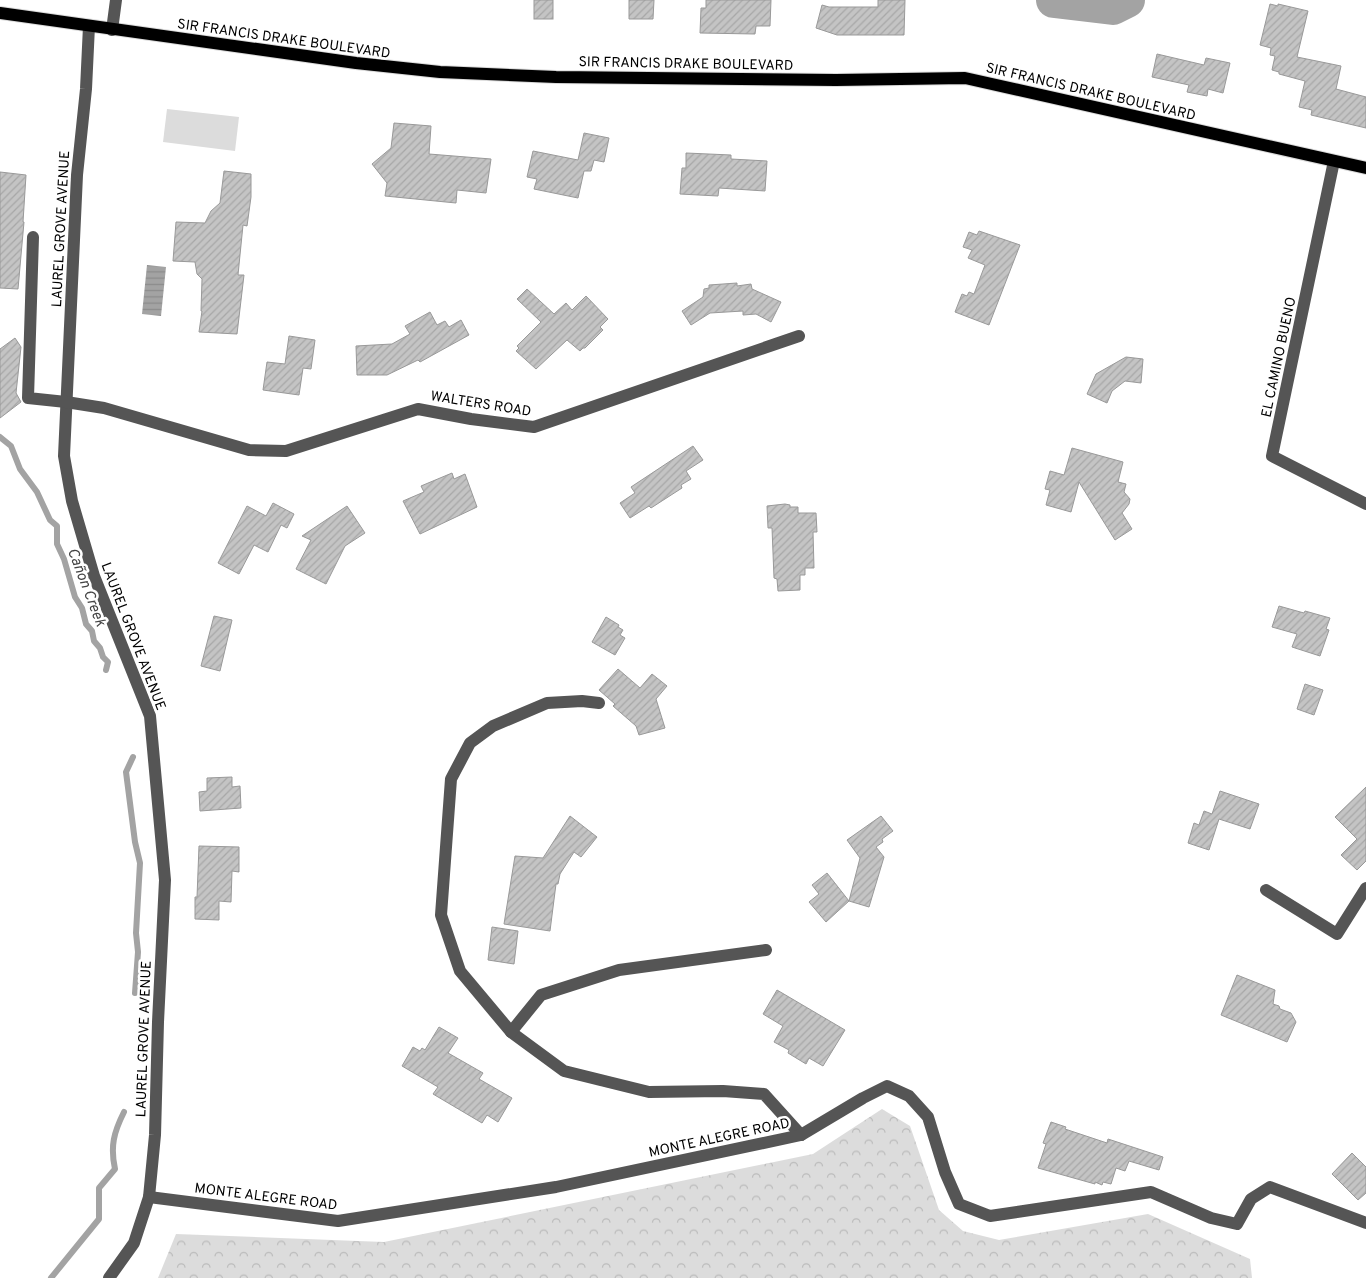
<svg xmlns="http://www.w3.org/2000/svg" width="1366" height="1278" viewBox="0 0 1366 1278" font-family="Overpass,sans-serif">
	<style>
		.forest { fill: url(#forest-crowns) }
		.pitch { fill: #dcdcdc }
		.water { fill: url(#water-rules) }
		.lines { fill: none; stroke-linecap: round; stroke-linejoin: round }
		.stream { stroke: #a3a3a3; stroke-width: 6 }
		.river { stroke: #a3a3a3; stroke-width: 36 }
		.building { fill: url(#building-hatch); stroke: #999 }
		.major-casing { stroke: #dbdbdb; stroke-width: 14 }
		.minor { stroke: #555; stroke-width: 12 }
		.major { stroke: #000; stroke-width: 12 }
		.labels { text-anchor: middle; stroke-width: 5; stroke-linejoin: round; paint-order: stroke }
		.street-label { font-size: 14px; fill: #000; stroke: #fff }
		.water-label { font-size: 15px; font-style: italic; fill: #444; stroke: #fff }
	</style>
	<defs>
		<pattern id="forest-crowns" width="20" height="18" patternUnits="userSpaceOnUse" patternTransform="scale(1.25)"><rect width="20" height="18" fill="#dcdcdc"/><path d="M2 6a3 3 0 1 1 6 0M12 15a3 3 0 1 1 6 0" fill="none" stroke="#bbb"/></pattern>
		<pattern id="water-rules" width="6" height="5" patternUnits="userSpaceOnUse" patternTransform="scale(1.25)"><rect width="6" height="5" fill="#a3a3a3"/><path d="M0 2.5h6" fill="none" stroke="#8b8b8b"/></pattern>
		<pattern id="building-hatch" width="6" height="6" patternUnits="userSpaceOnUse" patternTransform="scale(1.25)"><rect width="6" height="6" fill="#c4c4c4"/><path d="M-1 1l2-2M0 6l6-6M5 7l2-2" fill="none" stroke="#a7a7a7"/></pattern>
	</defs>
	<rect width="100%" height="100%" fill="#fff"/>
	<!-- forest -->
	<polygon class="forest" points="882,1109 910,1126 939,1210 963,1231 999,1240 1148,1214 1250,1259 1252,1278 158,1278 176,1234 384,1242 813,1154"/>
	<!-- pitch -->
	<polygon class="pitch" points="167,109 239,117 235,151 163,142"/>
	<!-- water -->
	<polygon class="water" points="147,265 166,267 161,316 142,314"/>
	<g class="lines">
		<!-- stream -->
		<g class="stream">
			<polyline points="0,437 11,446 20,469 37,492 50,520 57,526 57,544 64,559 75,597 82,608 86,624 92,631 94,641 100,648 103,657 108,662 106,670"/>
			<polyline points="133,757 126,772 135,842 140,863 136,933 138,952 135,993"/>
			<path d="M51,1278L99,1219V1188L115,1169C110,1146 114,1132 124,1112"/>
		</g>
		<!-- river -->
		<polyline class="river" points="1054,0 1113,7 1127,0"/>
	</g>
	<!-- building -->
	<g class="building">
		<rect x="534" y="0" width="19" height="19"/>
		<polygon points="629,0 654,0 653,19 629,19"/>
		<polygon points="706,0 771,0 770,26 756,26 755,34 700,33 701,8 706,8"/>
		<polygon points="878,0 905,0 904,35 837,35 816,28 822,5 829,7 878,7"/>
		<polygon points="1270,4 1278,6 1278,4 1308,11 1297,57 1341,66 1336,89 1366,97 1366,128 1311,115 1312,110 1299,107 1305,81 1279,74 1279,72 1272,70 1275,56 1270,55 1271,48 1260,45"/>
		<polygon points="1157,54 1204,65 1206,58 1230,63 1223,93 1208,89 1207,96 1187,92 1189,85 1152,77"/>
		<polygon points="394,123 431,126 429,154 491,159 486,193 457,190 456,203 385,196 387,183 372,164 391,148"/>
		<polygon points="584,133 609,138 604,162 594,160 591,171 584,171 578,198 534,189 537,179 527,177 533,151 578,160"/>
		<polygon points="686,153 731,155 731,159 767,161 765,191 719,188 718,196 680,194 682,168 686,168"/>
		<polygon points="224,171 251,174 251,197 247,226 243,225 238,275 244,275 237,334 199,332 202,311 201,311 202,279 197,274 195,262 173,261 176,222 205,223 211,211 220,203"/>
		<polygon points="0,172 26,175 23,222 24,222 18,289 0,288"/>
		<polygon points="979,231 1020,245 989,325 955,312 962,294 967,296 969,292 974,294 985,265 968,258 972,250 963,247 969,232 977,235"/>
		<polygon points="737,283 737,286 751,284 752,289 781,302 771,322 756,314 743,315 743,311 710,313 691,325 682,311 703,297 704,289 709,288 709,285"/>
		<polygon points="527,289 554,314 566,303 572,310 586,296 608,319 600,327 603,330 585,348 583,348 580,351 567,340 536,369 516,351 519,348 517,346 541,322 517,299"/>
		<polygon points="430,312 437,325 445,321 449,327 461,320 469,335 420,362 418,360 387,375 357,375 356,346 392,344 410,334 405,326"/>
		<polygon points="289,336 315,340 311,369 303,368 299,395 263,390 267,362 285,364"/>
		<polygon points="15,338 21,347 16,393 21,402 0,418 0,349"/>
		<polygon points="1126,357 1143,359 1141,383 1125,381 1112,391 1107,403 1087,394 1096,374"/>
		<polygon points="693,446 703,460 686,471 691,479 681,485 682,488 651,508 649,506 630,518 620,503 635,493 631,487"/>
		<polygon points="1072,448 1123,462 1118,482 1126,484 1124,492 1130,499 1129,504 1122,513 1132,529 1115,540 1079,482 1071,512 1046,505 1050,490 1045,489 1050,471 1064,475"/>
		<polygon points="452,473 454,479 465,474 477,507 420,534 403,501 424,492 421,486"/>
		<polygon points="273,503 294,514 287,528 281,525 268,552 254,545 239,574 218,563 247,506 266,516"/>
		<polygon points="785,504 790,505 790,507 798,507 798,513 816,513 817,532 813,532 814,568 805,568 805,575 800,575 800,590 778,591 777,579 774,578 772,528 768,528 767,506"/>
		<polygon points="347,506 365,533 345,546 326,584 296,569 311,540 302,536"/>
		<polygon points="1279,606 1304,613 1305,611 1330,618 1326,629 1329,630 1320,656 1292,647 1297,634 1272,627"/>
		<polygon points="214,616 232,620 220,671 201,666"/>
		<polygon points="606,617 619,625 618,627 623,630 620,635 625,638 615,655 592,642"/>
		<polygon points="618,669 640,688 652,674 667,686 656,699 665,728 639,735 636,726 613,706 615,704 599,690"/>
		<polygon points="1305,684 1323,690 1314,715 1297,709"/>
		<polygon points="232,777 232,787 240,786 241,808 200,811 199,792 207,791 207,778"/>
		<polygon points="1366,787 1366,861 1357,870 1341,855 1357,839 1335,817"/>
		<polygon points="1220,791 1259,804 1250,829 1219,819 1209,850 1188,843 1194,823 1199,825 1204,811 1212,814"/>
		<polygon points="570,816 597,837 581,857 574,852 560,874 558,884 556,884 550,931 504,924 515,856 543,858"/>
		<polygon points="881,816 893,831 882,839 883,842 876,847 884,857 869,907 849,901 826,922 809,902 819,894 812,885 827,873 849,901 860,858 847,840"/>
		<polygon points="199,846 239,847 239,872 232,871 231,902 219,901 219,920 195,919 195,897 197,897"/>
		<polygon points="492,927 518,931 514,964 488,960"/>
		<polygon points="1237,975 1275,990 1273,1004 1279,1006 1280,1009 1291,1013 1296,1022 1287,1042 1221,1015"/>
		<polygon points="777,990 845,1030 823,1066 809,1058 806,1064 788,1053 789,1050 774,1042 783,1026 763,1014"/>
		<polygon points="439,1027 458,1038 448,1053 483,1073 479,1079 512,1098 498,1122 487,1115 482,1123 433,1094 438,1087 402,1066 413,1047 420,1051 422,1048 425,1050"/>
		<polygon points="1051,1122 1066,1127 1065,1129 1107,1143 1108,1139 1163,1157 1159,1170 1129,1161 1125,1171 1116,1168 1111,1184 1103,1182 1102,1185 1095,1182 1095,1184 1038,1168 1046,1144 1043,1143"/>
		<polygon points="1352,1153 1366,1167 1366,1193 1358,1200 1332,1174"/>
	</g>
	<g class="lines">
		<!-- major casing -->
		<g class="major-casing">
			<polyline id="major" points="0,13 356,63 440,72 556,77 836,80 965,78 1366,168"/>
		</g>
		<!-- minor -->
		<g class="minor">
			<polyline points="89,26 86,89 77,175 64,456 72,501 94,576 150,716 165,880 158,1022 155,1135 149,1197 134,1243 109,1278"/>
			<polyline points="112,30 116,0"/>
			<polyline points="1334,161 1272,456 1366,504"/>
			<polyline points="33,237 28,398 66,402 104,408 249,450 286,451 418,409 471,419 534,427 799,336"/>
			<polyline points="599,703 582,701 547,703 493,726 470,743 451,779 441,915 460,971 511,1032 564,1071 649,1092 723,1091 764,1094 801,1135"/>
			<polyline points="1266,890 1337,934 1366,888"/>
			<polyline points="511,1032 541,995 619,970 766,950"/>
			<polyline points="149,1197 338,1221 556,1187 801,1135 863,1098 887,1086 909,1096 928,1117 945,1172 959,1204 990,1216 1151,1192 1211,1218 1237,1224 1251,1199 1270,1187 1366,1223"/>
		</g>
		<!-- major -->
		<use href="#major" class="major"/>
	</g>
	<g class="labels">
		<!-- street labels -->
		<g class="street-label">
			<text transform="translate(284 38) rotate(8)" y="5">SIR FRANCIS DRAKE BOULEVARD</text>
			<text transform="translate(686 63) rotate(1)" y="5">SIR FRANCIS DRAKE BOULEVARD</text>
			<text transform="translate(1091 91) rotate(13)" y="5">SIR FRANCIS DRAKE BOULEVARD</text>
			<text transform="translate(60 229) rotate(-87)" y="5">LAUREL GROVE AVENUE</text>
			<text transform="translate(1278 357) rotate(-78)" y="5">EL CAMINO BUENO</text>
			<text transform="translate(481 403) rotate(9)" y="5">WALTERS ROAD</text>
			<text transform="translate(134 636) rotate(69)" y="5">LAUREL GROVE AVENUE</text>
			<text transform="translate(143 1039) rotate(-88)" y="5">LAUREL GROVE AVENUE</text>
			<text transform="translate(719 1137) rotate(-12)" y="5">MONTE ALEGRE ROAD</text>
			<text transform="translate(266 1196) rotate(7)" y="5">MONTE ALEGRE ROAD</text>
		</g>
		<!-- water labels -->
		<g class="water-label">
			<text transform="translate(87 587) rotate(69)" y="5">Cañon Creek</text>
		</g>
	</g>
</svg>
